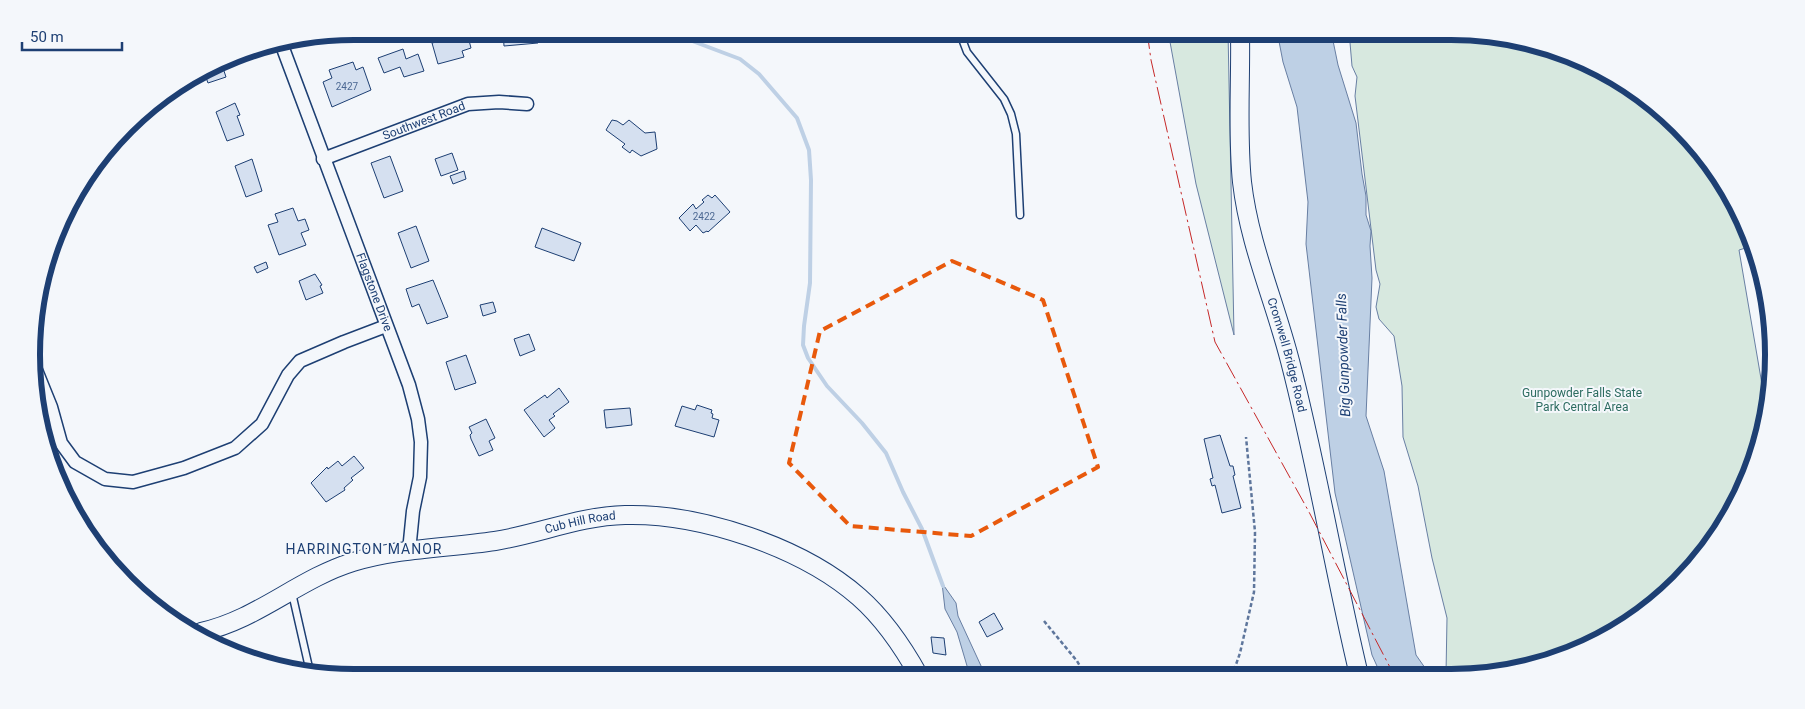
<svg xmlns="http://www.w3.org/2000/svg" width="1805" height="709" viewBox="0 0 1805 709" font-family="Roboto,sans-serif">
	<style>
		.green { fill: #d7e8df; stroke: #687fa3 }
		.water { fill: #bed0e5; stroke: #687fa3 }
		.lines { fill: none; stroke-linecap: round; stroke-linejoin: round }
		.stream { stroke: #bed0e5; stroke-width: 4 }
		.building { fill: #d5e0f0; stroke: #1d3f73 }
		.lane-casing { stroke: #1d3f73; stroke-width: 9 }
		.street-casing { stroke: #1d3f73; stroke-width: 15 }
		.secondary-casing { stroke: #1d3f73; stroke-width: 20 }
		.path { stroke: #5e769c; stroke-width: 2.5; stroke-dasharray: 4 2.5; stroke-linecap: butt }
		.lane { stroke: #f4f7fb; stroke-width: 6 }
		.street { stroke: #f4f7fb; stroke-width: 12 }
		.secondary { stroke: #f4f7fb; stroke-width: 18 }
		.power { stroke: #c62828; stroke-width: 1; stroke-dasharray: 18 4 2.5 4; stroke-linecap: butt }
		.marked { fill: none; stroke: #e8590c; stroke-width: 4; stroke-dasharray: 10 6; stroke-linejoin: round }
		.labels { text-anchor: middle; stroke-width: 4; stroke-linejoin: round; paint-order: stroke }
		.number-label { font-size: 10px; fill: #4b6792 }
		.street-label { font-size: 12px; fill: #1d3f73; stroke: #f4f7fb }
		.park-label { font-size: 12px; fill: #2c6c60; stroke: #f4f7fb }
		.water-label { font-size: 14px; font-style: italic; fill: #1d3f73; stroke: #f4f7fb }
		.neighbourhood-label { font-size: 14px; letter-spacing: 1px; fill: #1d3f73; stroke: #f4f7fb }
		.rim { fill: none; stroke: #1d3f73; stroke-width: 6 }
	</style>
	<rect width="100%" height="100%" fill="#f4f7fb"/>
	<!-- green -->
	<g class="green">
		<polygon points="1168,31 1228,31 1234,335 1196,184"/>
		<polygon points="1349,31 1450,31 1534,42 1647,98 1731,193 1749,247 1739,250 1765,402 1763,438 1719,534 1664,597 1593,645 1493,675 1447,675 1446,674 1447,618 1432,558 1418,486 1403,437 1402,386 1394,336 1379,319 1376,307 1380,284 1376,270 1355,96 1357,77 1352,66"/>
	</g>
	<!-- water -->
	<g class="water">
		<polygon points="1277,31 1331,31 1338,65 1356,123 1362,174 1366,196 1366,215 1371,231 1370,246 1372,278 1366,416 1384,471 1416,655 1430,675 1381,675 1372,655 1335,493 1306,244 1308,202 1297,107 1283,62"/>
		<polygon points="942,583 956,603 958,616 982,668 982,676 970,676 957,632 945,609"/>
	</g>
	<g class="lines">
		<!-- stream -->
		<polyline class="stream" points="679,31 687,39 740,59 759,74 797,118 809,150 811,180 810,283 804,326 803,345 808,358 827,386 862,423 886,453 903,492 922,529 943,586"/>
	</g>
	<!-- building -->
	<g class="building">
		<polygon points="445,31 456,31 451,33 453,37 467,33 471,48 462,51 464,57 438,64 432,43 448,39"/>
		<polygon points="503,31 537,31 538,43 504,46"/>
		<polygon points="403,49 406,59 418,54 424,71 404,77 400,67 384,73 378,58"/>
		<polygon points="353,62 356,70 363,67 371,90 332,107 323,82 332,78 329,70"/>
		<polygon points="222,65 226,77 208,83 205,75"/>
		<polygon points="235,103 240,115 237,116 244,135 227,141 216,112"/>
		<polygon points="612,120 617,121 623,125 629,120 645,133 655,132 657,149 641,156 632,150 630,153 622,147 625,144 606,130"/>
		<polygon points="452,153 458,170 441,176 435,159"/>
		<polygon points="390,156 403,191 384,198 371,163"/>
		<polygon points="252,159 262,191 246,197 235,166"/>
		<polygon points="464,171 466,179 453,184 450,176"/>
		<polygon points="708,195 712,198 715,195 730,212 708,232 707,231 703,233 696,225 690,231 679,218 693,204 696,209 704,202 702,200"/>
		<polygon points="293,208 298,221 305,219 309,230 301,233 306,245 279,255 268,225 278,222 275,214"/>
		<polygon points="416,226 429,261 411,268 398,233"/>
		<polygon points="542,228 581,243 574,261 535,247"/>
		<polygon points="266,262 268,268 257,273 254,267"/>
		<polygon points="315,274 322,285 320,286 323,293 306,300 299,281"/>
		<polygon points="433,280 448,317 427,324 419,304 412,307 406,289"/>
		<polygon points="493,302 496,312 483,316 480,305"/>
		<polygon points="529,334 535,350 520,356 514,339"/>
		<polygon points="466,355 476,383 455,390 446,362"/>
		<polygon points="559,388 569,402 553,414 555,416 549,420 555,428 544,437 524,410 545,395 547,398"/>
		<polygon points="697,405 712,410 711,413 713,414 712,418 719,420 714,437 675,426 682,406 695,410"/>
		<polygon points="630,408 632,425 606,428 604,410"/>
		<polygon points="486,419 495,438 489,441 493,450 479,456 471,439 470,435 472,433 469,427"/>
		<polygon points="1220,435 1230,466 1233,466 1235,475 1233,476 1241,508 1222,513 1215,485 1212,486 1210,479 1213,478 1204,439"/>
		<polygon points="354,456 364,468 351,478 353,480 344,488 345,490 326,502 311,483 327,467 328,469 338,461 342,466"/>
		<polygon points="994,613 1003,629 987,637 979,622"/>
		<polygon points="931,637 944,638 946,655 933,653"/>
	</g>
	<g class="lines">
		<!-- lane casing -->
		<g class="lane-casing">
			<g id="lane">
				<polyline points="959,31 967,52 1004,99 1011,114 1016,134 1020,215"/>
				<polyline points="292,593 310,672"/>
				<polyline points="585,677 587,671 607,677"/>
			</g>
		</g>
		<!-- street casing -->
		<g class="street-casing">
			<g id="street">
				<path id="s1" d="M281,43L409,385L418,419L421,442L420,477L413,511L409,551"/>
				<path id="s2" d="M323,159L468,104L499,102L527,104"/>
				<polyline points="36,370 51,407 61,443 75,462 105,479 133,482 184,468 235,448 262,424 288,375 300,361 344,342 386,326"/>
			</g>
		</g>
		<!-- secondary casing -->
		<g class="secondary-casing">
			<g id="secondary">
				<path id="s3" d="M1240,31C1241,81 1237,133 1242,182C1249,244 1275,302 1290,361C1317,465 1334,571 1359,675"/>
				<path id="s4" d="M201,632C257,620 298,579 353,562C399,548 448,548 495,541C539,534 580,516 625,515C700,513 802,547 859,597C884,619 903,647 919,676"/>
			</g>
		</g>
		<!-- path -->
		<g class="path">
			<polyline points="1044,621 1077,661 1086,676"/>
			<polyline points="1232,676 1240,653 1254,592 1255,532 1246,437"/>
		</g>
		<!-- lane -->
		<use href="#lane" class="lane"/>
		<!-- street -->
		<use href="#street" class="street"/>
		<!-- secondary -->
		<use href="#secondary" class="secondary"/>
		<!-- power -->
		<polyline class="power" points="1147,31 1151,60 1215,342 1309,512 1394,675"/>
	</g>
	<!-- marked area -->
	<path class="marked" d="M952,261L1043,300L1098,467L971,536L850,526L789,463L820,331Z"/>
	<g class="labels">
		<!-- number labels -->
		<g class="number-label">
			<text x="347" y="90">2427</text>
			<text x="704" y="220">2422</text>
		</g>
		<!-- street labels -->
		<g class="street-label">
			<text dy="4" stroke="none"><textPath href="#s2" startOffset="108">Southwest Road</textPath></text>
			<text dy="4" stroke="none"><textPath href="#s1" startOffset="266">Flagstone Drive</textPath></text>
			<text dy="4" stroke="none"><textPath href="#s3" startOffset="330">Cromwell Bridge Road</textPath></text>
			<text dy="4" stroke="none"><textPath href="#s4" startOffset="399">Cub Hill Road</textPath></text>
		</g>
		<!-- park labels -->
		<g class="park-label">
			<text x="1582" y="397">Gunpowder Falls State<tspan x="1582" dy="14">Park Central Area</tspan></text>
		</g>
		<!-- water labels -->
		<g class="water-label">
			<text transform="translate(1343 355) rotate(-92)" y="5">Big Gunpowder Falls</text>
		</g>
		<!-- neighbourhood labels -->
		<g class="neighbourhood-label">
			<text x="364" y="554">HARRINGTON MANOR</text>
		</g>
	</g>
	<!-- crop -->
	<path d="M0 0H1805V709H0ZM354 40H1451A314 314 0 0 1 1765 354V355A314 314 0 0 1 1451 669H354A314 314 0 0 1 40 355V354A314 314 0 0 1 354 40Z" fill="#f4f7fb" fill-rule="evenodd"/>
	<path class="rim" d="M354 40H1451A314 314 0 0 1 1765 354V355A314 314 0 0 1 1451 669H354A314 314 0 0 1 40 355V354A314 314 0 0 1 354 40Z"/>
	<!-- scale -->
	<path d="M22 42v8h100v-8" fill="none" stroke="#1d3f73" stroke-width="2.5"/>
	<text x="30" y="42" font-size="15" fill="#1d3f73" stroke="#f4f7fb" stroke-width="4" paint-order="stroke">50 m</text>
</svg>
